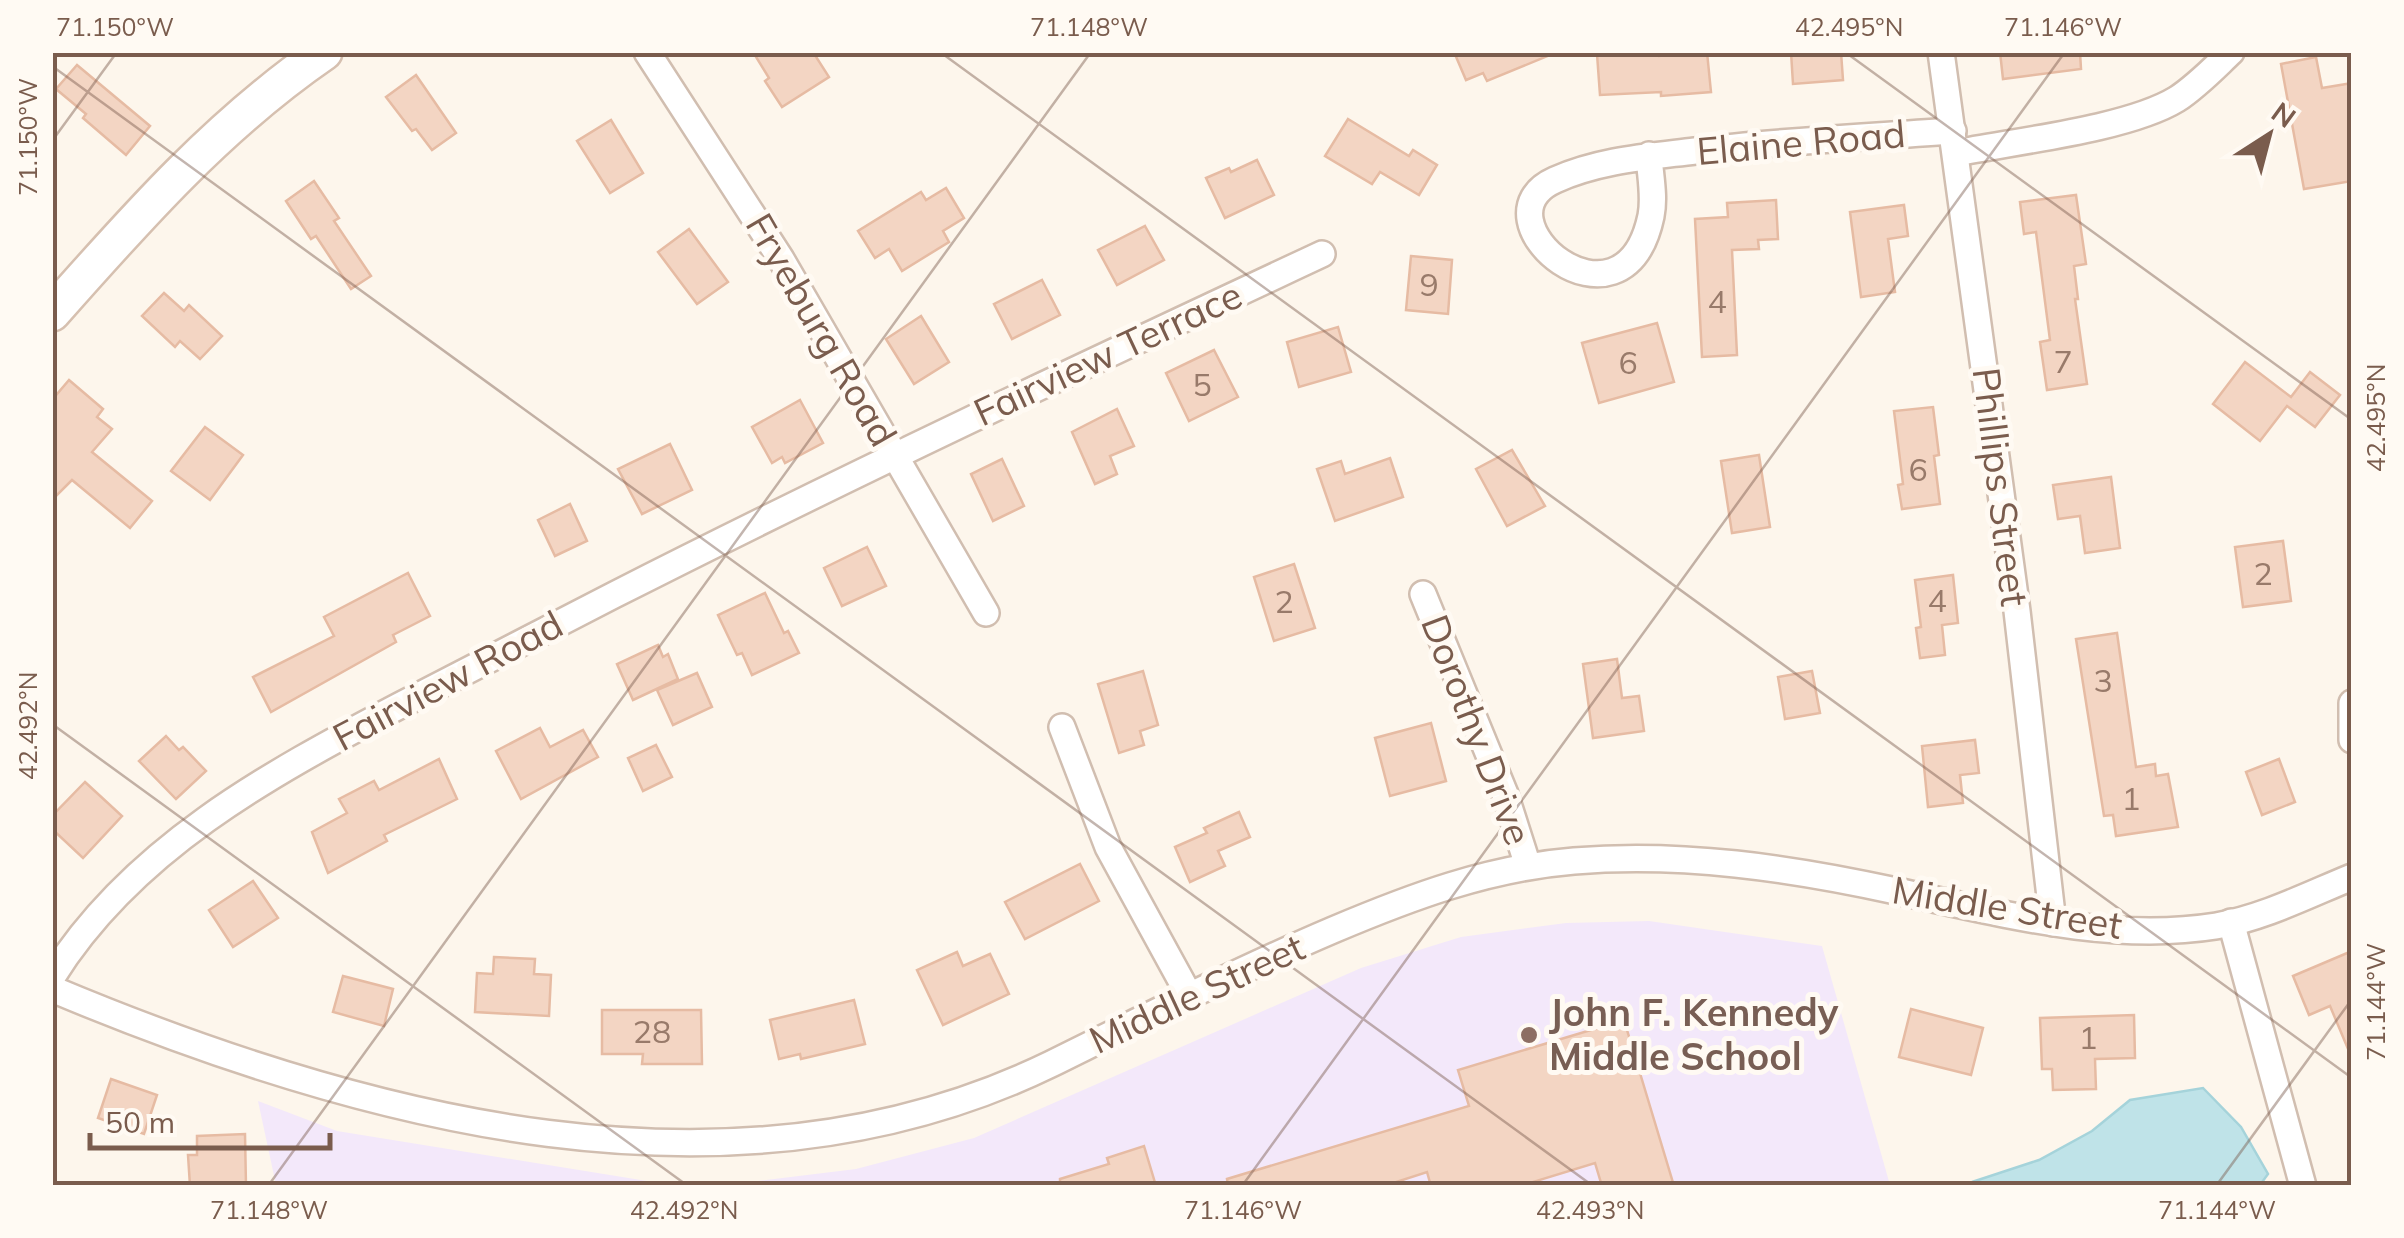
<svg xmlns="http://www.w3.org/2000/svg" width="2404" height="1238" viewBox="0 0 2404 1238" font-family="Mulish,sans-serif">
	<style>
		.education { fill: #f3e8fa }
		.water { fill: #bfe3e8; stroke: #a5d3da; stroke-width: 2.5 }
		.building { fill: #f3d5c3; stroke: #e6bba3; stroke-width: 2.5 }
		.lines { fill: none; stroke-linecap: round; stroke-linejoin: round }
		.minor-casing { stroke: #d1beb0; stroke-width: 30 }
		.secondary-casing { stroke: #d6c0b0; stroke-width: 40 }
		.minor { stroke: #fff; stroke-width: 25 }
		.secondary { stroke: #fff; stroke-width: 35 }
		.ticks { fill: none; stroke: #7a5c4d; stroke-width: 2.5; stroke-opacity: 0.45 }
		.education-dot { fill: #8d6e63; stroke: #fffaf3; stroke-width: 4 }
		.labels { text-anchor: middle; stroke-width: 10; stroke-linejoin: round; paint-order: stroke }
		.number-label { font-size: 32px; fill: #987a6a }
		.street-label { font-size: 38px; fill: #7a5c4d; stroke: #fffaf3 }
		.education-label { font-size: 38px; font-weight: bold; fill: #785e54; stroke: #fffaf3; text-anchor: start }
		.neatline { fill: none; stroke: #7a5c4d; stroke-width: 4 }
		.ticks-label { font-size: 25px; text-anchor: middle; fill: #7a5c4d }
	</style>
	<rect width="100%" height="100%" fill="#fdf6ec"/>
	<!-- education -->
	<polygon class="education" points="1649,921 1822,946 1890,1185 276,1185 258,1101 337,1131 647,1181 750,1182 856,1169 974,1138 1361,968 1461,937 1566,923"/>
	<!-- water -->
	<polygon class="water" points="2203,1088 2241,1127 2268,1174 2260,1185 2006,1186 1972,1182 2039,1160 2092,1131 2130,1100"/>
	<!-- building -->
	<g class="building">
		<polygon points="753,52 813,52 829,77 782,107 765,81 769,78"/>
		<polygon points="1454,52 1555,52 1555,53 1487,81 1483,73 1466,80"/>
		<polygon points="1658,52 1659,56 1707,52 1711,92 1661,96 1661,92 1600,95 1597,54"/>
		<polygon points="1791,52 1841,52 1843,80 1793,84"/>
		<polygon points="2000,52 2080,52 2081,69 2003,79"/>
		<polygon points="2316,57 2322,88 2352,83 2352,181 2304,189 2281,64"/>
		<polygon points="77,65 150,126 126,155 83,118 86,114 56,89"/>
		<polygon points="416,75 456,133 432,150 416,129 412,131 386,97"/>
		<polygon points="1348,119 1409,156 1413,150 1437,165 1419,195 1380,172 1372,184 1325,156"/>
		<polygon points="611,120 643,173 610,193 577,141"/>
		<polygon points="1257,160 1274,195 1225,218 1206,178 1229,168 1231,172"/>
		<polygon points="314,181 339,218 334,221 371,276 351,289 316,236 311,239 286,201"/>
		<polygon points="946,188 964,218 943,231 949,242 902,271 889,249 875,258 858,231 921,192 926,200"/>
		<polygon points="2076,195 2086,264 2074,266 2078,299 2075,299 2087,384 2047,390 2040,342 2050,340 2036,232 2024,234 2020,202"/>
		<polygon points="1776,200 1778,239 1758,240 1759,249 1732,250 1737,355 1702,357 1695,219 1728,217 1727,203"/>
		<polygon points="1904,205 1908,236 1888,239 1895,292 1861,297 1850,212"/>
		<polygon points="1145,226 1164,260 1117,285 1098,250"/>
		<polygon points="689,229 728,282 697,304 658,252"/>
		<polygon points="1411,256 1452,260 1448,314 1406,310"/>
		<polygon points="1042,280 1060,315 1012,339 994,304"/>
		<polygon points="164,293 184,311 189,305 222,336 200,359 180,341 175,347 142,316"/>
		<polygon points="921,316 949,362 914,384 886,339"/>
		<polygon points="1657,323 1674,382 1599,403 1582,343"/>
		<polygon points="1338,327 1351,372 1299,387 1287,342"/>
		<polygon points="1214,350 1238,397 1189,421 1166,373"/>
		<polygon points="2245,362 2291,397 2310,372 2340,395 2315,427 2287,406 2260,441 2213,404"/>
		<polygon points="69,380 103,409 97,417 112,429 92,452 152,501 130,528 72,480 52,500 52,400"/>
		<polygon points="800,400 823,443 785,463 782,457 772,463 752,427"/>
		<polygon points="1933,407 1939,455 1934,456 1940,504 1902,509 1898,485 1903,484 1894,411"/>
		<polygon points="1117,409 1134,446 1110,456 1117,474 1095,484 1072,432"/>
		<polygon points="205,427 243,455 210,500 171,471"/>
		<polygon points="670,444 692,490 642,514 618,469"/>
		<polygon points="1512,450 1545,506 1507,526 1476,469"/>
		<polygon points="1759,455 1770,527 1732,533 1721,461"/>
		<polygon points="1390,458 1403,497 1335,521 1317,469 1341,461 1345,474"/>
		<polygon points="1002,459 1024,506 993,521 971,474"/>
		<polygon points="2111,477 2120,548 2085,553 2080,516 2058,519 2053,485"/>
		<polygon points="570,504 587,541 555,556 538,520"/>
		<polygon points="2283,541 2291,601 2243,607 2235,547"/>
		<polygon points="867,547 886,586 842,606 824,568"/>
		<polygon points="1294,564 1315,628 1274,641 1254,577"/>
		<polygon points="408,573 430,616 393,635 396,642 271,712 253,677 334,636 324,617"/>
		<polygon points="1953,575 1958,623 1942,625 1945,655 1920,658 1916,628 1921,627 1915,580"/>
		<polygon points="765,593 784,633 788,631 799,653 752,675 742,653 737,655 718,615"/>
		<polygon points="2117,633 2136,767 2155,764 2156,776 2168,774 2178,827 2116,836 2113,815 2104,816 2076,639"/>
		<polygon points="658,645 663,657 668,654 678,679 633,700 617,664"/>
		<polygon points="1617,659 1622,698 1639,696 1644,731 1593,738 1583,664"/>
		<polygon points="1143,671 1158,725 1140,731 1144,745 1119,753 1098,684"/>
		<polygon points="1812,671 1820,713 1785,719 1778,677"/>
		<polygon points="697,673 712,707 673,725 657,690"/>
		<polygon points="1431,723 1446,781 1390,796 1375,738"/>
		<polygon points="540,728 550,747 583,730 598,757 521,799 496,751"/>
		<polygon points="166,736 179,750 183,747 206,771 176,799 139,761"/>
		<polygon points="1975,740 1979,773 1960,775 1963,803 1928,807 1922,746"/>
		<polygon points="656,745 672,777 643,791 628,758"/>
		<polygon points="439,759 457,799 384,835 387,841 328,873 312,832 347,813 339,799 374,781 379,790"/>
		<polygon points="2279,759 2295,802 2262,815 2246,772"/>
		<polygon points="85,782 122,816 83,858 52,829 52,816"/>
		<polygon points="1239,812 1250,837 1218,851 1225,866 1190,882 1175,847 1207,833 1204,828"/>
		<polygon points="1080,864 1099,901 1025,939 1005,902"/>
		<polygon points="253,881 278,918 233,947 209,910"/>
		<polygon points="2352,951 2352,1056 2351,1056 2330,1006 2309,1015 2293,976"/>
		<polygon points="957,952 963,966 990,954 1009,994 943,1025 917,970"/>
		<polygon points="494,957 535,959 534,974 551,975 549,1016 475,1012 477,973 493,974"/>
		<polygon points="343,976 393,989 384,1026 333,1012"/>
		<polygon points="854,1000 865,1044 801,1059 800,1054 779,1059 770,1020"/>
		<polygon points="1911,1009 1983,1028 1971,1075 1899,1057"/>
		<polygon points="602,1010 701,1010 702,1064 642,1064 643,1054 602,1054"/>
		<polygon points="2134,1015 2135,1058 2095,1059 2096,1089 2053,1090 2052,1069 2042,1069 2040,1018"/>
		<polygon points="1624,1020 1674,1186 1602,1186 1595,1163 1520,1186 1431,1186 1427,1172 1384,1186 1228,1186 1227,1179 1469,1106 1458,1070"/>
		<polygon points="111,1079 157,1095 144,1134 98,1118"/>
		<polygon points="245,1134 246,1186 190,1186 188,1155 197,1155 197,1136"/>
		<polygon points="1144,1146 1156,1186 1060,1186 1060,1179 1109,1164 1107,1158"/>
	</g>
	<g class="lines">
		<!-- minor casing -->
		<g class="minor-casing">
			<g id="minor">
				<polyline points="647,52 781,259 986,613"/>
				<polyline points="1941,52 2017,611 2053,923"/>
				<path d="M1956,153C2016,141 2128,129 2177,99C2197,86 2214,68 2231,52"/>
				<path d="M1649,155C1650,175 1655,196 1651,216C1623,348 1470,218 1555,180C1600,160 1647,157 1695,151C1781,141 1867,137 1953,131"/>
				<polyline points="1423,594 1505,794 1528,866"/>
				<polyline points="2352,703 2352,740"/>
				<polyline points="1062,727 1108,847 1189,995"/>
				<polyline points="2231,922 2303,1186"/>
				<path d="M52,977C132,849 268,775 399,706C470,669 542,632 614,595C848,476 1085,365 1322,254"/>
				<path d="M52,989C362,1119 732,1219 1051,1064C1144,1018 1237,971 1333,930C1411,897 1488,868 1574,861C1681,852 1791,868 1896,891C2000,913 2109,943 2216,926C2263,918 2308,895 2352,877"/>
			</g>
		</g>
		<!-- secondary casing -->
		<g class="secondary-casing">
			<path id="secondary" d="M52,313C136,218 219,124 324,52"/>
		</g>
		<!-- minor -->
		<use href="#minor" class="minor"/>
		<!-- secondary -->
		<use href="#secondary" class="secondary"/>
	</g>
	<!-- ticks -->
	<path class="ticks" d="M940,52L2352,1078M1845,52L2352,420M52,66L1593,1186M52,141L117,52M52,724L688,1186M268,1186L1091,52M1242,1186L2065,52M2216,1186L2352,999"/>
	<!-- markers -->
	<circle class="education-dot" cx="1529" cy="1035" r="10"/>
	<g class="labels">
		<!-- number labels -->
		<g class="number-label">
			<text x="1429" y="296">9</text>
			<text x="1717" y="313">4</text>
			<text x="2063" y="373">7</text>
			<text x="1628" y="374">6</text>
			<text x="1202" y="396">5</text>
			<text x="1918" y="481">6</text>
			<text x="2263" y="585">2</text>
			<text x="1937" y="612">4</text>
			<text x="1284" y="613">2</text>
			<text x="2103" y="692">3</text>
			<text x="2131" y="810">1</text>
			<text x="652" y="1043">28</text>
			<text x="2088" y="1049">1</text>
		</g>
		<!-- street labels -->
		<g class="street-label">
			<text transform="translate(1801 143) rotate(-5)" y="13">Elaine Road</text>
			<text transform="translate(821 330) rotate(60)" y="13">Fryeburg Road</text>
			<text transform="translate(1108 354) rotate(-25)" y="13">Fairview Terrace</text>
			<text transform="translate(2000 487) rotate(83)" y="13">Phillips Street</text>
			<text transform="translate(448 681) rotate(-28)" y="13">Fairview Road</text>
			<text transform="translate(1476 730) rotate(69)" y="13">Dorothy Drive</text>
			<text transform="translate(2007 908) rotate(9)" y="13">Middle Street</text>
			<text transform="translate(1197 994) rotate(-25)" y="13">Middle Street</text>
		</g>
		<!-- education labels -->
		<g class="education-label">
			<text x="1549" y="1026">John F. Kennedy<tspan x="1549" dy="44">Middle School</tspan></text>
		</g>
	</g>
	<!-- border -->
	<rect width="2404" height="1238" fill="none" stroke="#fffaf3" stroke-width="110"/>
	<!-- north arrow -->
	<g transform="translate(2269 135) rotate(36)" stroke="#fffaf3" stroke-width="8" paint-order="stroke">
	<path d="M0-8L18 38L0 25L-18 38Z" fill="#7a5c4d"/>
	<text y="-15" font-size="28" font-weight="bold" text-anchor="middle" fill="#7a5c4d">N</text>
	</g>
	<!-- scale -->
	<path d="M90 1133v15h240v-15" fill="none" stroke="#7a5c4d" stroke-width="5"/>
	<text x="105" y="1133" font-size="30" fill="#7a5c4d" stroke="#fffaf3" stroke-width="8" paint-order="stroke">50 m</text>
	<rect x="55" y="55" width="2294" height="1128" class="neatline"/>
	<g class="ticks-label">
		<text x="115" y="36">71.150°W</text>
		<text x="1089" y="36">71.148°W</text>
		<text x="1849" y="36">42.495°N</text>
		<text x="2063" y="36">71.146°W</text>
		<text transform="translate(28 137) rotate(-90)" y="9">71.150°W</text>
		<text transform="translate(2376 418) rotate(-90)" y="9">42.495°N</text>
		<text transform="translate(28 726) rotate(-90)" y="9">42.492°N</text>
		<text transform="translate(2376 1002) rotate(-90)" y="9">71.144°W</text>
		<text x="269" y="1219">71.148°W</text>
		<text x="684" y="1219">42.492°N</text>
		<text x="1243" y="1219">71.146°W</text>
		<text x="1590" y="1219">42.493°N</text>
		<text x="2217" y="1219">71.144°W</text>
	</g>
</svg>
